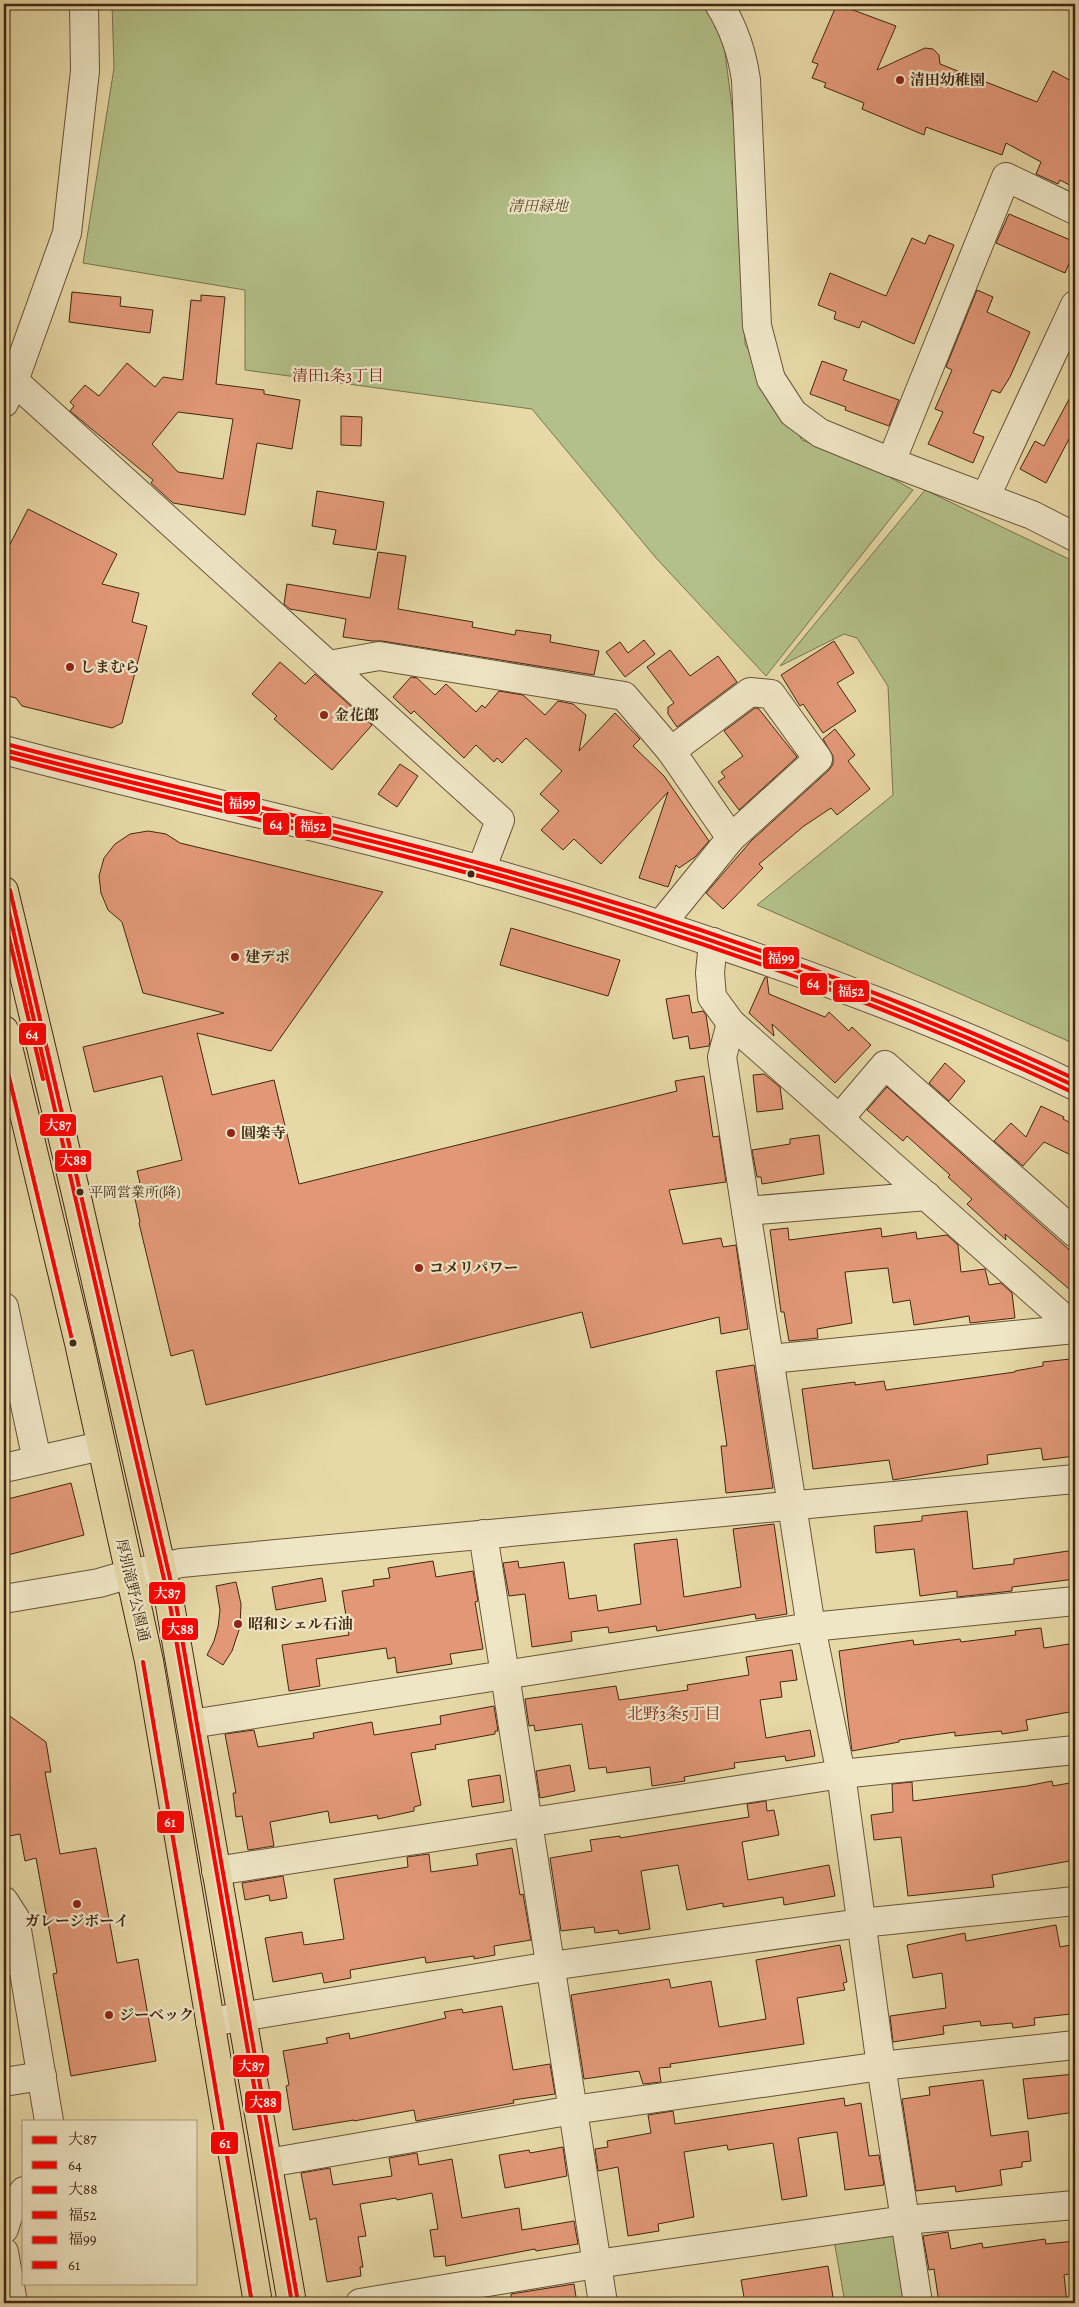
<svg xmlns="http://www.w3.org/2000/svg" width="1079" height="2307" viewBox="0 0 1079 2307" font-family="Alegreya,'Noto Serif JP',serif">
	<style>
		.green { fill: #b3c089; stroke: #7a744e }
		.building { fill: #e29877; stroke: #412713; fill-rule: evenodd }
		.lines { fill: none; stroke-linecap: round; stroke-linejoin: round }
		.minor-casing { stroke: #6a5438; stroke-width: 30 }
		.major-casing { stroke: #412713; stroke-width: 30 }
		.minor { stroke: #efe6c6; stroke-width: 28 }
		.major { stroke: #e7d9a7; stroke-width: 28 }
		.bus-1-casing { stroke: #efe6c6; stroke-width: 8 }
		.bus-2-casing { stroke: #efe6c6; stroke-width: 8 }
		.bus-3-casing { stroke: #efe6c6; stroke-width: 8 }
		.bus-4-casing { stroke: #efe6c6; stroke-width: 8 }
		.bus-5-casing { stroke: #efe6c6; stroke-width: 8 }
		.bus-6-casing { stroke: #efe6c6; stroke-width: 8 }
		.bus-1 { stroke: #f00; stroke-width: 4 }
		.bus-2 { stroke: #f00; stroke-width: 4 }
		.bus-3 { stroke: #f00; stroke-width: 4 }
		.bus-4 { stroke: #f00; stroke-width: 4 }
		.bus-5 { stroke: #f00; stroke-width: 4 }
		.bus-6 { stroke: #f00; stroke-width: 4 }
		.poi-dot { fill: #8f2418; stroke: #efe6c6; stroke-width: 2 }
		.bus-dot { fill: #412713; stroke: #efe6c6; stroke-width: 2 }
		.labels { text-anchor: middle; stroke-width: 4.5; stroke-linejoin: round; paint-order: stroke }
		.bus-label { font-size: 14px; fill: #412713; stroke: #efe6c6; text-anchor: start }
		.poi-label { font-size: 15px; font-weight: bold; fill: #412713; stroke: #efe6c6; text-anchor: start }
		.park-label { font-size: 15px; font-style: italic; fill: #5e4d30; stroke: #efe6c6 }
		.street-label { font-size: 15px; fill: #412713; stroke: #efe6c6 }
		.neighbourhood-label { font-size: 16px; fill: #7a1f14; stroke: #efe6c6 }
		.line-badge { stroke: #efe6c6; stroke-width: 2 }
		.badge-label { font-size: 14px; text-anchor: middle; font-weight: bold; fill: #fff }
	</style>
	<rect width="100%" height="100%" fill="#e7d9a7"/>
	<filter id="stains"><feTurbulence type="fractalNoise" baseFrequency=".004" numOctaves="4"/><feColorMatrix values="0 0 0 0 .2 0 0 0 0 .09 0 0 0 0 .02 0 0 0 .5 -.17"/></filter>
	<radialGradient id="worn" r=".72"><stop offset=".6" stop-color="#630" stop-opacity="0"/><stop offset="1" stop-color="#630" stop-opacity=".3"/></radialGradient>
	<!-- green -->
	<g class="green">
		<polygon points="112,4 703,4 722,30 740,168 745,344 802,440 868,465 913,490 766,676 656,558 532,409 245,370 245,290 83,263 114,68"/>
		<polygon points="925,490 1075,562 1075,1044 757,905 893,795 888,686 857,638 844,634 780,666"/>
		<polygon points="897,2232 909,2303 845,2303 834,2240"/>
	</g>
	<!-- building -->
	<g class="building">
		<polygon points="837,4 896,26 877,70 925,48 933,49 939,55 940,64 1037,102 1053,71 1075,83 1075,188 1060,180 1058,184 1036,174 1041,162 1006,143 1002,155 926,127 924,135 862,109 864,103 824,87 826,83 812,78 818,64 812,62"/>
		<polygon points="1009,214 1075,242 1075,250 1065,273 996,243"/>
		<polygon points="929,235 954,245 914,344 862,321 859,328 834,319 836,312 818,305 830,273 886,296 912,238 925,244"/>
		<polygon points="977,290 993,297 987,312 1030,332 1010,377 1000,393 992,390 973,433 984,437 973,463 928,444 943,412 935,409 952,370 946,367"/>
		<polygon points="72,292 121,297 120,306 153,310 150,333 69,322"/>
		<path d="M201,295L225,297L216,384L264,390V394L300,400L292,449L257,443L245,515L173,503L151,483L153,480L70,411L74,406L70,402L85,385L99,396L127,363L155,387L163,377L183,380L191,300L201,301ZM178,412L233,419L223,479L178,472L152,444Z"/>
		<polygon points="822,361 847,370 843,380 899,400 889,426 845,410 846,407 810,394"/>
		<polygon points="1075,388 1075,442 1069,439 1046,483 1020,469 1035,441 1044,446"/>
		<polygon points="341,416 362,417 361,446 341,445"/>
		<polygon points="317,491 384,502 376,550 333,544 336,530 312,526"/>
		<polygon points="28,509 117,554 102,584 139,593 132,622 147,626 122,723 112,728 22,706 16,698 4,695 4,556"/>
		<polygon points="378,552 406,556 398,609 473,622 472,627 515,635 516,630 551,635 550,642 599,651 594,675 382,641 372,641 343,637 346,619 290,609 284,604 287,584 370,598"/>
		<polygon points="644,640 655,654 625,677 606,652 620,642 628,653"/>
		<polygon points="834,641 854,673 837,683 856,711 823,733 803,704 800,706 781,675"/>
		<polygon points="670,650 690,676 718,656 737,682 677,727 668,714 668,707 674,703 647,667"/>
		<polygon points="280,662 305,684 315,674 372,725 332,770 274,719 277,716 252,694"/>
		<polygon points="411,677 417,678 435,695 446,684 476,712 482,705 485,708 499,691 523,695 545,715 558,701 573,704 586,715 579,751 615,713 640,739 633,746 664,776 709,841 695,857 679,868 676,865 668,887 639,878 668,792 601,864 574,839 563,850 541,830 559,811 540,794 562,771 526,738 502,763 497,758 494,762 476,745 464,758 414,711 411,714 393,697"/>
		<polygon points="755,708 758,708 797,757 739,810 718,782 725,777 721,772 743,756 724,731"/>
		<polygon points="835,729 855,755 848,761 870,789 837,815 831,808 804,826 759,864 763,868 723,909 706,893 751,841 829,770 833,764 833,756 823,739"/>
		<polygon points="400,764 418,776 397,807 378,794"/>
		<polygon points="148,831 166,834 180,843 383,892 271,1051 197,1033 212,1095 274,1080 299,1184 677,1091 675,1081 704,1076 713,1137 719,1136 726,1182 669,1190 683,1244 721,1238 723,1247 736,1245 748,1329 721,1334 719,1317 591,1348 582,1312 206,1405 193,1350 171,1356 139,1223 140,1222 132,1185 140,1183 137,1171 182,1160 162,1076 94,1092 83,1047 224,1013 143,993 122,922 108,910 101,893 99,876 104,858 115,844 130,834"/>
		<polygon points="511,928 620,960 608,996 500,965"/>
		<polygon points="765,977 767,977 769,994 825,1017 829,1012 849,1031 852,1027 871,1045 835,1083 772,1024 774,1036 749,1013"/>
		<polygon points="689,995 692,1013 703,1011 706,1015 710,1041 709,1046 690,1049 688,1036 673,1039 666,999"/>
		<polygon points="945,1063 965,1081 949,1101 929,1083"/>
		<polygon points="764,1074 780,1087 783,1109 757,1112 753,1075"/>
		<polygon points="887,1087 1075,1255 1075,1294 1005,1234 1006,1240 967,1204 972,1199 948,1177 950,1175 907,1136 903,1141 867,1110"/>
		<polygon points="1041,1106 1064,1117 1063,1119 1075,1125 1075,1157 1044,1142 1023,1166 994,1141 1011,1123 1026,1137"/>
		<polygon points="819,1135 824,1174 762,1184 761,1177 757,1177 752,1150 790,1144 790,1139"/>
		<polygon points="788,1228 789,1240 881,1228 882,1237 916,1232 917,1239 947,1235 958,1245 961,1272 985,1269 989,1285 1001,1283 1012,1293 1015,1318 970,1323 969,1316 914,1325 910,1300 893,1303 888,1268 845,1272 852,1323 817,1329 818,1338 789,1341 784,1312 781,1312 770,1230"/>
		<polygon points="1070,1359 1075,1400 1075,1456 1043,1460 1041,1448 987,1455 988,1464 893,1480 889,1460 813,1469 802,1389 855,1382 855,1385 884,1381 886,1390 1015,1372 1015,1371 1043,1366 1043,1362"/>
		<polygon points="754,1365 773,1488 726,1493 721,1446 727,1446 716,1371"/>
		<polygon points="71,1483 84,1535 4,1556 4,1500"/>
		<polygon points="967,1511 973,1569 1014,1564 1014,1559 1075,1550 1075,1579 1012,1587 1012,1591 957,1597 957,1591 920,1596 914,1549 876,1553 874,1526 922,1521 922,1516"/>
		<polygon points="774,1524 787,1614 756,1619 755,1614 657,1631 656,1626 609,1633 608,1627 571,1632 572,1641 532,1647 525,1594 509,1596 503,1563 518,1561 519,1568 564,1562 569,1599 596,1595 598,1611 641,1604 634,1544 677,1539 684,1597 741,1587 733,1529"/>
		<polygon points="433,1561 436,1577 473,1571 478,1601 475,1602 483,1649 450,1654 452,1664 397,1673 395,1657 388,1659 386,1648 316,1659 320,1686 289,1691 282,1645 349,1635 342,1591 374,1586 373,1580 390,1578 388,1568"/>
		<polygon points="322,1578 326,1601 276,1610 272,1587"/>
		<polygon points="236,1582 241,1604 240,1627 232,1651 223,1665 207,1655 214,1641 218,1627 220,1610 216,1586"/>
		<polygon points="1041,1628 1044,1648 1075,1643 1075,1711 1026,1720 1028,1730 1002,1734 1001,1731 955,1736 955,1732 899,1740 899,1742 852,1751 839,1651 913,1640 914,1645 960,1639 961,1642 1016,1635 1015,1631"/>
		<polygon points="792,1650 797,1680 780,1682 782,1697 760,1700 766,1738 810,1730 815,1756 786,1761 785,1756 734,1763 735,1768 684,1777 685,1781 652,1786 650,1767 607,1773 606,1767 589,1769 582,1724 535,1731 534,1725 529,1726 525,1699 616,1686 619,1700 688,1690 687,1685 749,1675 746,1657"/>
		<polygon points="494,1706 498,1731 495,1731 495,1734 435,1745 436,1749 411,1753 421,1805 414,1807 414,1811 378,1819 377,1815 330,1823 328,1811 270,1822 274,1846 248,1850 242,1816 236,1817 233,1793 236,1793 225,1734 254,1730 258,1747 314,1738 313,1733 372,1722 374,1735 441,1724 440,1716"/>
		<polygon points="4,1712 46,1742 51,1772 45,1772 60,1854 96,1848 117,1963 138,1959 156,2061 71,2076 53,1974 57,1973 36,1858 25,1861 20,1834 4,1837"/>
		<polygon points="570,1765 575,1791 540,1798 536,1771"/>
		<polygon points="500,1775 504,1802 472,1807 468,1780"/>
		<polygon points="1052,1781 1053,1786 1075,1782 1075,1860 992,1875 994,1887 908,1896 901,1837 874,1840 871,1815 893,1812 892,1784 912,1782 913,1801 1027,1786"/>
		<polygon points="766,1801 767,1811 774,1810 779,1835 742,1842 748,1880 829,1865 835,1896 784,1905 783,1897 723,1907 723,1903 687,1910 678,1865 641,1871 650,1929 619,1934 618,1930 595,1933 594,1927 561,1931 550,1858 592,1851 590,1840 620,1836 620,1838 749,1817 747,1804"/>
		<polygon points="512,1848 520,1895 523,1894 531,1940 494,1946 495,1955 474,1959 474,1956 426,1963 425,1957 350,1970 351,1978 324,1983 322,1973 273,1982 265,1938 302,1932 304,1945 344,1939 334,1879 408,1867 407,1857 429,1854 431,1872 478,1865 476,1854"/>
		<polygon points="283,1876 287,1898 270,1901 269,1895 245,1900 242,1883"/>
		<polygon points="1056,1925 1060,1947 1075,1944 1075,2011 1070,2011 1071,2014 1034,2018 1035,2025 1013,2028 1012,2023 981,2026 980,2021 943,2026 944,2034 893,2042 890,2016 946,2008 942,1973 913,1978 907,1945 965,1933 966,1941"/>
		<polygon points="840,1945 847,1982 843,1983 845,1990 797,1998 804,2044 670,2064 671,2067 659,2068 661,2082 643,2084 639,2071 584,2079 571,1995 669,1979 671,1988 711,1981 719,2027 766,2019 756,1960"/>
		<polygon points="502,2006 513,2070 550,2064 555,2094 513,2100 514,2103 416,2121 414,2110 354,2121 354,2120 293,2130 286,2086 289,2085 283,2051 328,2043 326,2038 349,2033 350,2039 415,2025 446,2018 444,2012 462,2009 463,2013"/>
		<polygon points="1075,2074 1075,2112 1028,2119 1023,2079"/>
		<polygon points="983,2080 991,2136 1028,2131 1031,2161 1022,2162 1022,2167 1000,2170 1002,2185 956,2192 955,2186 916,2191 902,2099 930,2095 929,2087"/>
		<polygon points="844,2098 845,2106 861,2103 869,2156 879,2155 884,2185 845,2190 837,2132 798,2138 807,2196 782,2200 773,2143 728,2150 727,2145 684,2152 694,2217 658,2224 659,2231 628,2236 618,2167 598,2171 595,2149 608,2147 607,2141 651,2133 648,2115 673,2111 675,2124"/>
		<polygon points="563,2147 567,2176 505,2188 499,2155 529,2150 530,2153"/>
		<polygon points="417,2153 419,2165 452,2159 462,2218 519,2208 522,2230 574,2221 578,2244 536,2251 535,2249 446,2266 445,2256 434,2257 430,2230 438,2229 432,2193 397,2200 396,2198 360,2204 366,2236 358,2237 363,2267 360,2267 361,2276 327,2282 316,2218 310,2220 301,2173 330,2168 333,2185 392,2176 389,2158"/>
		<polygon points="948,2232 951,2249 982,2243 983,2248 1045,2239 1046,2244 1075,2241 1075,2273 1064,2275 1067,2303 939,2303 934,2269 929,2270 923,2236"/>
		<polygon points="828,2266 833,2297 798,2303 745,2303 741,2280"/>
		<polygon points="574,2284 577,2303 512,2303 511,2294"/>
	</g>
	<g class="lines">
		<!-- minor casing -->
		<g class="minor-casing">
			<g id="minor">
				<path d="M719,4C734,28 742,52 746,80L757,326L771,379L793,413L820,433L891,462L1032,515L1075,537"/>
				<polyline points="14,381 500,820 481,870"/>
				<polyline points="4,403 14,381 67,233 85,71 84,4"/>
				<polyline points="891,462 1006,177 1075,210"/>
				<polyline points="986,496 1075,305"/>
				<polyline points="329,665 379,656 624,696 671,751 731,838 662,923"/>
				<path d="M4,750C162,793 323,826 481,870C565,893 647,920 729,948C847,988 963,1032 1075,1086"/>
				<polyline points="671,751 750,692 771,694 818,759 731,838"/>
				<polyline points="713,942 710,973 712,997 731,1023 1075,1328"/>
				<polyline points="731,1023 722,1057 811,1627 841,1774 881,2066 918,2303"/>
				<polyline points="839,1119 885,1065 1075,1233"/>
				<polyline points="746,1211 927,1196"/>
				<polyline points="4,1307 37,1460"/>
				<polyline points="770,1359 1075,1329"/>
				<polyline points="4,1468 101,1446"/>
				<polyline points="483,1534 603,2303"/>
				<polyline points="4,1599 99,1583 130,1574 181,1563 1075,1479"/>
				<polyline points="191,1724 811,1627 1075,1601"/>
				<polyline points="216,1871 841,1774 1075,1750"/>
				<polyline points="4,1901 15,1918 49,2121"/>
				<polyline points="210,2022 551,1966 861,1923 1075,1901"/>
				<polyline points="4,2082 42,2076"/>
				<polyline points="268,2163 573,2110 881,2066 1075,2045"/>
				<polyline points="4,2229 9,2213 24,2191"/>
				<polyline points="4,2252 13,2303"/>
				<polyline points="360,2303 596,2264 905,2220 1075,2205"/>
			</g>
		</g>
		<!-- major casing -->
		<g class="major-casing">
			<g id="major">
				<polyline points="4,891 77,1198 170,1605 292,2303"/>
				<polyline points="4,1030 79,1343 149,1661 258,2303"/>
			</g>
		</g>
		<!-- minor -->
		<use href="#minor" class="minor"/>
		<!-- major -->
		<use href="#major" class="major"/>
		<!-- bus-1 casing -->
		<g class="bus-1-casing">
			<polyline id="bus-1" points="4,891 170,1605 292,2303"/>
		</g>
		<!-- bus-2 casing -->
		<g class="bus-2-casing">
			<g id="bus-2">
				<path d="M4,756C162,798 322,833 479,876C682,932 882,1002 1072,1092"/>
				<polyline points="4,917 43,1079"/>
				<polyline points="4,1056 73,1344"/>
			</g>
		</g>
		<!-- bus-3 casing -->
		<g class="bus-3-casing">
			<polyline id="bus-3" points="10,890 176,1604 298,2302"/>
		</g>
		<!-- bus-4 casing -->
		<g class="bus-4-casing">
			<path id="bus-4" d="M4,750C162,792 323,826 481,870C684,926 885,997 1075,1086"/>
		</g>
		<!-- bus-5 casing -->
		<g class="bus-5-casing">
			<path id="bus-5" d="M6,744C164,786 324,820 482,864C684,919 885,990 1075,1079"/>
		</g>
		<!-- bus-6 casing -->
		<g class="bus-6-casing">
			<polyline id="bus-6" points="143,1662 252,2303"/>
		</g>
		<!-- bus-1 -->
		<use href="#bus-1" class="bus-1"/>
		<!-- bus-2 -->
		<use href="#bus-2" class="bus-2"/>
		<!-- bus-3 -->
		<use href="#bus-3" class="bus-3"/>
		<!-- bus-4 -->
		<use href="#bus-4" class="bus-4"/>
		<!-- bus-5 -->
		<use href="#bus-5" class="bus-5"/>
		<!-- bus-6 -->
		<use href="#bus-6" class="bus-6"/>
	</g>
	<!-- markers -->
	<g class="poi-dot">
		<circle cx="900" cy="80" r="5"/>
		<circle cx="70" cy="667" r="5"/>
		<circle cx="324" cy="715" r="5"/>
		<circle cx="235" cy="957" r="5"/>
		<circle cx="231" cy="1133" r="5"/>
		<circle cx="419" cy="1268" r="5"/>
		<circle cx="238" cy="1624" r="5"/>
		<circle cx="77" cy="1904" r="5"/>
		<circle cx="109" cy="2015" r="5"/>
	</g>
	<g class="bus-dot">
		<circle cx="471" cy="874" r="4.5"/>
		<circle cx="80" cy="1192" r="4.5"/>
		<circle cx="73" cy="1343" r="4.5"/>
	</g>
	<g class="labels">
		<!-- bus labels -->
		<g class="bus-label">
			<text x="89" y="1197">平岡営業所(降)</text>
		</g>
		<!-- poi labels -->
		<g class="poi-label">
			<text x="910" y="85">清田幼稚園</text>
			<text x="80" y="672">しまむら</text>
			<text x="334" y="720">金花郎</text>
			<text x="245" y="962">建デポ</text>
			<text x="241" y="1138">圓楽寺</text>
			<text x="429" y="1273">コメリパワー</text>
			<text x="248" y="1629">昭和シェル石油</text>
			<text x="77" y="1926" text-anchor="middle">ガレージボーイ</text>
			<text x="119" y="2020">ジーベック</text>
		</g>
		<!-- park labels -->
		<g class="park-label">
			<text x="538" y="211">清田緑地</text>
		</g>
		<!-- street labels -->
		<g class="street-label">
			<text transform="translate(133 1590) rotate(77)" y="5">厚別滝野公園通</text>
		</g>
		<!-- neighbourhood labels -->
		<g class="neighbourhood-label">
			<text x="338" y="381">清田1条3丁目</text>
			<text x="674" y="1719">北野3条5丁目</text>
		</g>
	</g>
	<g class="line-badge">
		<rect x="223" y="791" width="38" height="24" rx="5" fill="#f00"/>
		<rect x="262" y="812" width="28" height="24" rx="5" fill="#f00"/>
		<rect x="294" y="815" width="38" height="24" rx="5" fill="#f00"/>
		<rect x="762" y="946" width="38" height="24" rx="5" fill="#f00"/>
		<rect x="799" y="972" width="29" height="24" rx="5" fill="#f00"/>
		<rect x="832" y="979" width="38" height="24" rx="5" fill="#f00"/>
		<rect x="18" y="1022" width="29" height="24" rx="5" fill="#f00"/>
		<rect x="39" y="1113" width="38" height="24" rx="5" fill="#f00"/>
		<rect x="54" y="1149" width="38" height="24" rx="5" fill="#f00"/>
		<rect x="148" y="1581" width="38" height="24" rx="5" fill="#f00"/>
		<rect x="161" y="1617" width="38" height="24" rx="5" fill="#f00"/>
		<rect x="156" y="1810" width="29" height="24" rx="5" fill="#f00"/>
		<rect x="232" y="2054" width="38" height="24" rx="5" fill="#f00"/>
		<rect x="244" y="2090" width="38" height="24" rx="5" fill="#f00"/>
		<rect x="210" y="2131" width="29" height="24" rx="5" fill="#f00"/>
	</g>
	<g class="badge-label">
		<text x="242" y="808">福99</text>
		<text x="276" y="829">64</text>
		<text x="313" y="831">福52</text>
		<text x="781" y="963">福99</text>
		<text x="813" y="988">64</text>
		<text x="851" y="996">福52</text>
		<text x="32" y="1039">64</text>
		<text x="58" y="1130">大87</text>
		<text x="73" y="1165">大88</text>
		<text x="167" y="1598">大87</text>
		<text x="180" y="1634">大88</text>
		<text x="170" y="1827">61</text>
		<text x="251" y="2071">大87</text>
		<text x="263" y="2107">大88</text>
		<text x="225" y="2148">61</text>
	</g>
	<!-- margin -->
	<rect width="1079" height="2307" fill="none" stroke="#e7d9a7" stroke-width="20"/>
	<rect x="5" y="5" width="1069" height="2297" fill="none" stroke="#412713" stroke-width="2.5"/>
	<rect x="10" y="10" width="1059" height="2287" fill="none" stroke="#412713"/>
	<!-- legend -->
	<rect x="22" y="2120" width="175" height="165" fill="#efe6c6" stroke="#a99a7e"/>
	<rect x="32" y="2136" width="25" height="8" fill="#ff0000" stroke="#a99a7e"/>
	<text x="68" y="2144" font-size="15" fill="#412713">大87</text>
	<rect x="32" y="2161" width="25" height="8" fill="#ff0000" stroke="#a99a7e"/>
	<text x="68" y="2170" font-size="15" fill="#412713">64</text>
	<rect x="32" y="2186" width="25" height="8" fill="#ff0000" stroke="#a99a7e"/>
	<text x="68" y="2194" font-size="15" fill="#412713">大88</text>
	<rect x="32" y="2211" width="25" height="8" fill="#ff0000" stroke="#a99a7e"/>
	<text x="68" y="2220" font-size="15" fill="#412713">福52</text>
	<rect x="32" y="2236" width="25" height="8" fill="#ff0000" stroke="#a99a7e"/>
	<text x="68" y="2244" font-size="15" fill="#412713">福99</text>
	<rect x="32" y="2261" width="25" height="8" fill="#ff0000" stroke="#a99a7e"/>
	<text x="68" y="2270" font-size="15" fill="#412713">61</text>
	<rect width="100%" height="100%" filter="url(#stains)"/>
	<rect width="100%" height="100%" fill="url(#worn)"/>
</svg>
